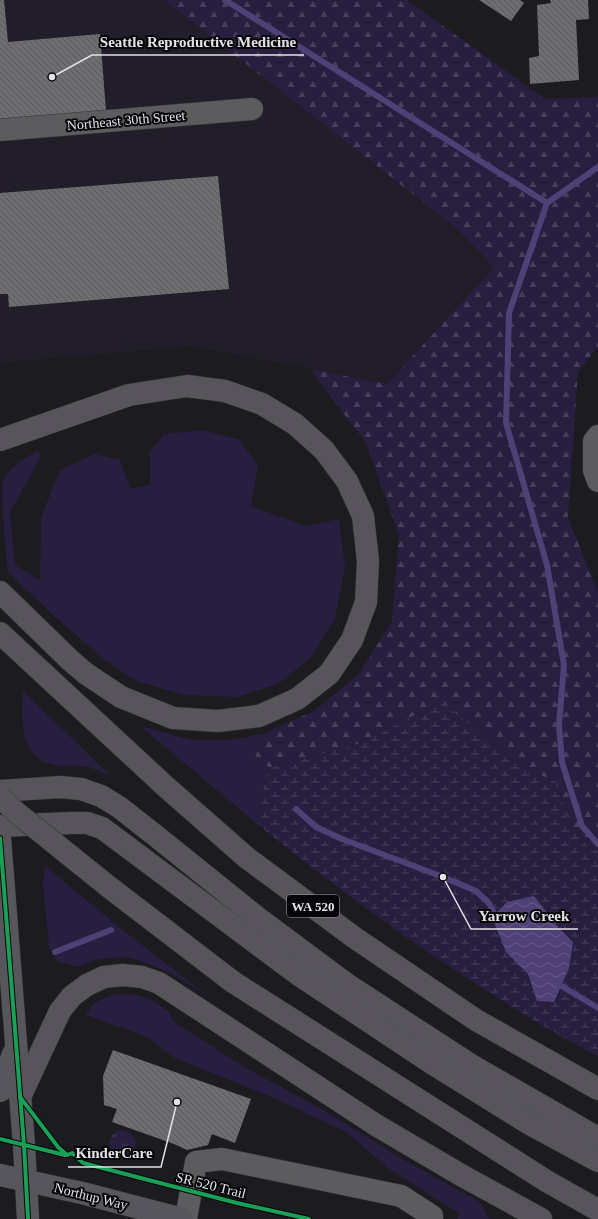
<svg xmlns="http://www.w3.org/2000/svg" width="598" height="1219" viewBox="0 0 598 1219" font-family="'Times New Roman',serif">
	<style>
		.built { fill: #211e2a }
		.green { fill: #281e3f }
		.forest { fill: url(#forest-firs) }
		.wetland { fill: url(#wetland-marsh) }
		.park { fill: url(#park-tufts) }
		.water { fill: url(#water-waves) }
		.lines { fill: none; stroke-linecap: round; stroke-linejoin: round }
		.stream { stroke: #4f4076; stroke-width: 6 }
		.building { fill: url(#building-back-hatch) }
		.minor-casing { stroke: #363639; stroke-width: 23 }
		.major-casing { stroke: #363639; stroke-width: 23 }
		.highway-casing { stroke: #363639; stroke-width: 23 }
		.minor { stroke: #5c5c5e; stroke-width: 22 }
		.major { stroke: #58565d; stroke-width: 22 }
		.highway { stroke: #57545c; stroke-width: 22 }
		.highway-bridge-casing { stroke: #363639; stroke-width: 23; stroke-linecap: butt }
		.highway-bridge { stroke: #57545c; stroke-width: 22 }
		.cycleway-casing { stroke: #060608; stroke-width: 6 }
		.cycleway { stroke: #1a9f57; stroke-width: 4 }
		.labels { text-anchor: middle; stroke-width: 4; stroke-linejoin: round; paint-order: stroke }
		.shield { fill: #060608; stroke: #a1a0a3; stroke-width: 1 }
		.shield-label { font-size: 13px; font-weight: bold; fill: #e3e2e6 }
		.street-label { font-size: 14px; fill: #e3e2e6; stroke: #060608 }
		.leader { fill: none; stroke: #e3e2e6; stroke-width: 1.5 }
		.callout-dot { fill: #e3e2e6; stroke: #060608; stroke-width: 1.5 }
		.callout-label { font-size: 15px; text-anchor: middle; font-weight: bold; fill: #e3e2e6; stroke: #060608; stroke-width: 4; stroke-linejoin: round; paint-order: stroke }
	</style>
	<defs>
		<pattern id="forest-firs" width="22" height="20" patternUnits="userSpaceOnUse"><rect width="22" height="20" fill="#281e3f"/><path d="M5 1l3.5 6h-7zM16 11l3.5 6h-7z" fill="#473e5b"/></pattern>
		<pattern id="wetland-marsh" width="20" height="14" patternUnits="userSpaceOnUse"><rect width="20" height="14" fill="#281e3f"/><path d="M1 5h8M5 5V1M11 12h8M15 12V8" fill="none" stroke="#473e5b"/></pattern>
		<pattern id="park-tufts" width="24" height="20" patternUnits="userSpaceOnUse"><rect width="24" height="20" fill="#281e3f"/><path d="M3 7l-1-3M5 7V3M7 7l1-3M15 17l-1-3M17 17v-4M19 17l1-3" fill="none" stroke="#473e5b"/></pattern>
		<pattern id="water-waves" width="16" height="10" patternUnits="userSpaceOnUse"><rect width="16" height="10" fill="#4f4076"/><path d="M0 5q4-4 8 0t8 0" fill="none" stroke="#685b8a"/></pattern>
		<pattern id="building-back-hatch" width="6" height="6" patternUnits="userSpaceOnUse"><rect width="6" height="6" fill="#6e6e71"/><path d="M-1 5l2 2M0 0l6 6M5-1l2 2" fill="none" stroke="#59595b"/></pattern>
	</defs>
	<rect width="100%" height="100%" fill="#1c1b20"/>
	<!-- built -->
	<polygon class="built" points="0,0 164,0 455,227 494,267 387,384 192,346 0,363"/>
	<!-- green -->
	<g class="green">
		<path d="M203,430L240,440L258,466L251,506L305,526L339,519L345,567L335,618L311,658L278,684L237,697L185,695L136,681L105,660L51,613L8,572C6,553 0,494 3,480C10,466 26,458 38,450L41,456L10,512L15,565L40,580L41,517L60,470L94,454L120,460L130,489L150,485V451L164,434Z"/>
		<path d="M23,691L111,776C101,772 90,766 79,766C71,765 62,767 54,765C18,757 22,721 23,691Z"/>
		<polygon points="140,726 192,740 231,740 262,734 255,756 270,768 265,781 256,823"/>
		<polygon points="45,866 119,927 210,998 176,976 149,964 127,957 98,959 78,967 57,961 49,947 43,886"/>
		<path d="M117,994L137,995L154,1001L169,1012L173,1021L244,1067L320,1108L404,1160L480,1202L488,1217L493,1219H457L460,1214L388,1168L346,1132L276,1099L175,1058L147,1037L86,1015C94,1000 101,999 117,994Z"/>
	</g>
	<!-- forest -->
	<polygon class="forest" points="164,0 407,0 545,99 598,97 598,346 578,372 568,517 598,592 598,850 590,849 570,823 555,781 518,766 441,701 362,743 270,768 255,756 262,734 314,711 359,674 392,621 399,535 366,443 310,369 387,384 494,267 455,227"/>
	<!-- wetland -->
	<path class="wetland" d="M441,701L518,766L555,781L570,824L590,849L598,850V1057C568,1040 538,1024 509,1005C421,950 336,889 256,823L265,781L270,768L362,743Z"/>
	<!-- park -->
	<polygon class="park" points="120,1130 131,1133 137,1141 132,1154 125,1157 113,1152 109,1143 112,1135"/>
	<!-- water -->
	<polygon class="water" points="534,896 558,927 573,942 569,968 554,1002 537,1001 528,974 506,952 492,917 507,902"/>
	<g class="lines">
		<!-- stream -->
		<g class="stream">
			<polyline points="225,0 547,203 509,313 506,423 547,565 564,665 559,725 562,762 582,826 598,844"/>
			<polyline points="547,203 598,167"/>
			<polyline points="296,809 316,827 342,839 443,877 476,891 489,903 498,921"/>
			<polyline points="55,952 111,930"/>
			<polyline points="555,982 598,1008"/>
		</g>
	</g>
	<!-- building -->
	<g class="building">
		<polygon points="0,0 4,0 8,42 100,34 106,111 0,120"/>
		<polygon points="479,0 520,0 524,3 511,21"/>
		<polygon points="550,0 588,0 589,19 576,20 579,80 530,84 529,58 539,56 537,5 551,3"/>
		<polygon points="218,176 229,289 9,307 8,294 0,294 0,193"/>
		<polygon points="113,1050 251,1099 235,1143 212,1134 208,1145 187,1150 174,1144 112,1122 117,1109 104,1105 103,1076"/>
	</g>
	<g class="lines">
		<!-- minor casing -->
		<g class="minor-casing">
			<g id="minor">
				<polyline points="0,130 252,109"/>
				<polyline points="598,436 594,441 594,470 598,481"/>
				<polyline points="186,1219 196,1162 222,1159 401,1196 432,1216 432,1219"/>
			</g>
		</g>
		<!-- major casing -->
		<g class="major-casing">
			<g id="major">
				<polyline points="0,838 24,1145 28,1219"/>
				<polyline points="0,1091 13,1054"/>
				<polyline points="0,1175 82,1193 182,1219"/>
			</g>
		</g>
		<!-- highway casing -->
		<g class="highway-casing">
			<g id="highway">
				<polyline points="0,440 129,395 187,386 225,391 262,404 295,424 324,450 347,481 363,516 368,561 366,602 352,640 329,674 297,699 259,716 218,721 173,718 121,697 85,673 70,660 0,592"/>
				<polyline points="0,633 165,786 247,858 355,938 476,1020 598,1089"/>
				<polyline points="0,791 60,787 81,789 101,796 119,807 156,836 258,918 348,985 471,1065 598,1138"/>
				<polyline points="0,826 71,823 87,823 102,828 299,975 433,1064 528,1123 598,1161"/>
				<polyline points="109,887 233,982 548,1182 598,1210"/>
				<polyline points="20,1097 60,1011 72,996 87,985 104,977 123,975 142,977 159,983 376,1125 461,1175 541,1219"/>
			</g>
		</g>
		<!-- minor -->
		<use href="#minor" class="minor"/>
		<!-- major -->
		<use href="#major" class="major"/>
		<!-- highway -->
		<use href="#highway" class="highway"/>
		<!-- highway-bridge casing -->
		<g class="highway-bridge-casing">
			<polyline id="highway-bridge" points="0,797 17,813 109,887"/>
		</g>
		<!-- highway-bridge -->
		<use href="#highway-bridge" class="highway-bridge"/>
		<!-- cycleway casing -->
		<g class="cycleway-casing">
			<g id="cycleway">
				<polyline points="0,838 24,1145 28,1219"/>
				<polyline points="20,1097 58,1147 67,1155"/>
				<polyline points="0,1139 65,1155"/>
				<polyline points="67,1155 72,1153 83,1163 237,1203 309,1219"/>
			</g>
		</g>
		<!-- cycleway -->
		<use href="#cycleway" class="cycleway"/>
	</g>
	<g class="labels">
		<!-- shield labels -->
		<rect class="shield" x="287" y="895" width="52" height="22" rx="3"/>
		<g class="shield-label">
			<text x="313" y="911">WA 520</text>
		</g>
		<!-- street labels -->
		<g class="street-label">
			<text transform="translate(126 120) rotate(-5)" y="5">Northeast 30th Street</text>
			<text transform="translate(211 1185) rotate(14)" y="5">SR 520 Trail</text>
			<text transform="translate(91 1196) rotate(14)" y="5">Northup Way</text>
		</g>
	</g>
	<!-- callouts -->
	<path class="leader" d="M52 77L92 55H304M443 877L471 929H578M177 1102L161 1167H68"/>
	<g class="callout-dot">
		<circle cx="52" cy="77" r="4"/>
		<circle cx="443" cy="877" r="4"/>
		<circle cx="177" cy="1102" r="4"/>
	</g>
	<g class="callout-label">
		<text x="198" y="47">Seattle Reproductive Medicine</text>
		<text x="524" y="921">Yarrow Creek</text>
		<text x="114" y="1158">KinderCare</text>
	</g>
</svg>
